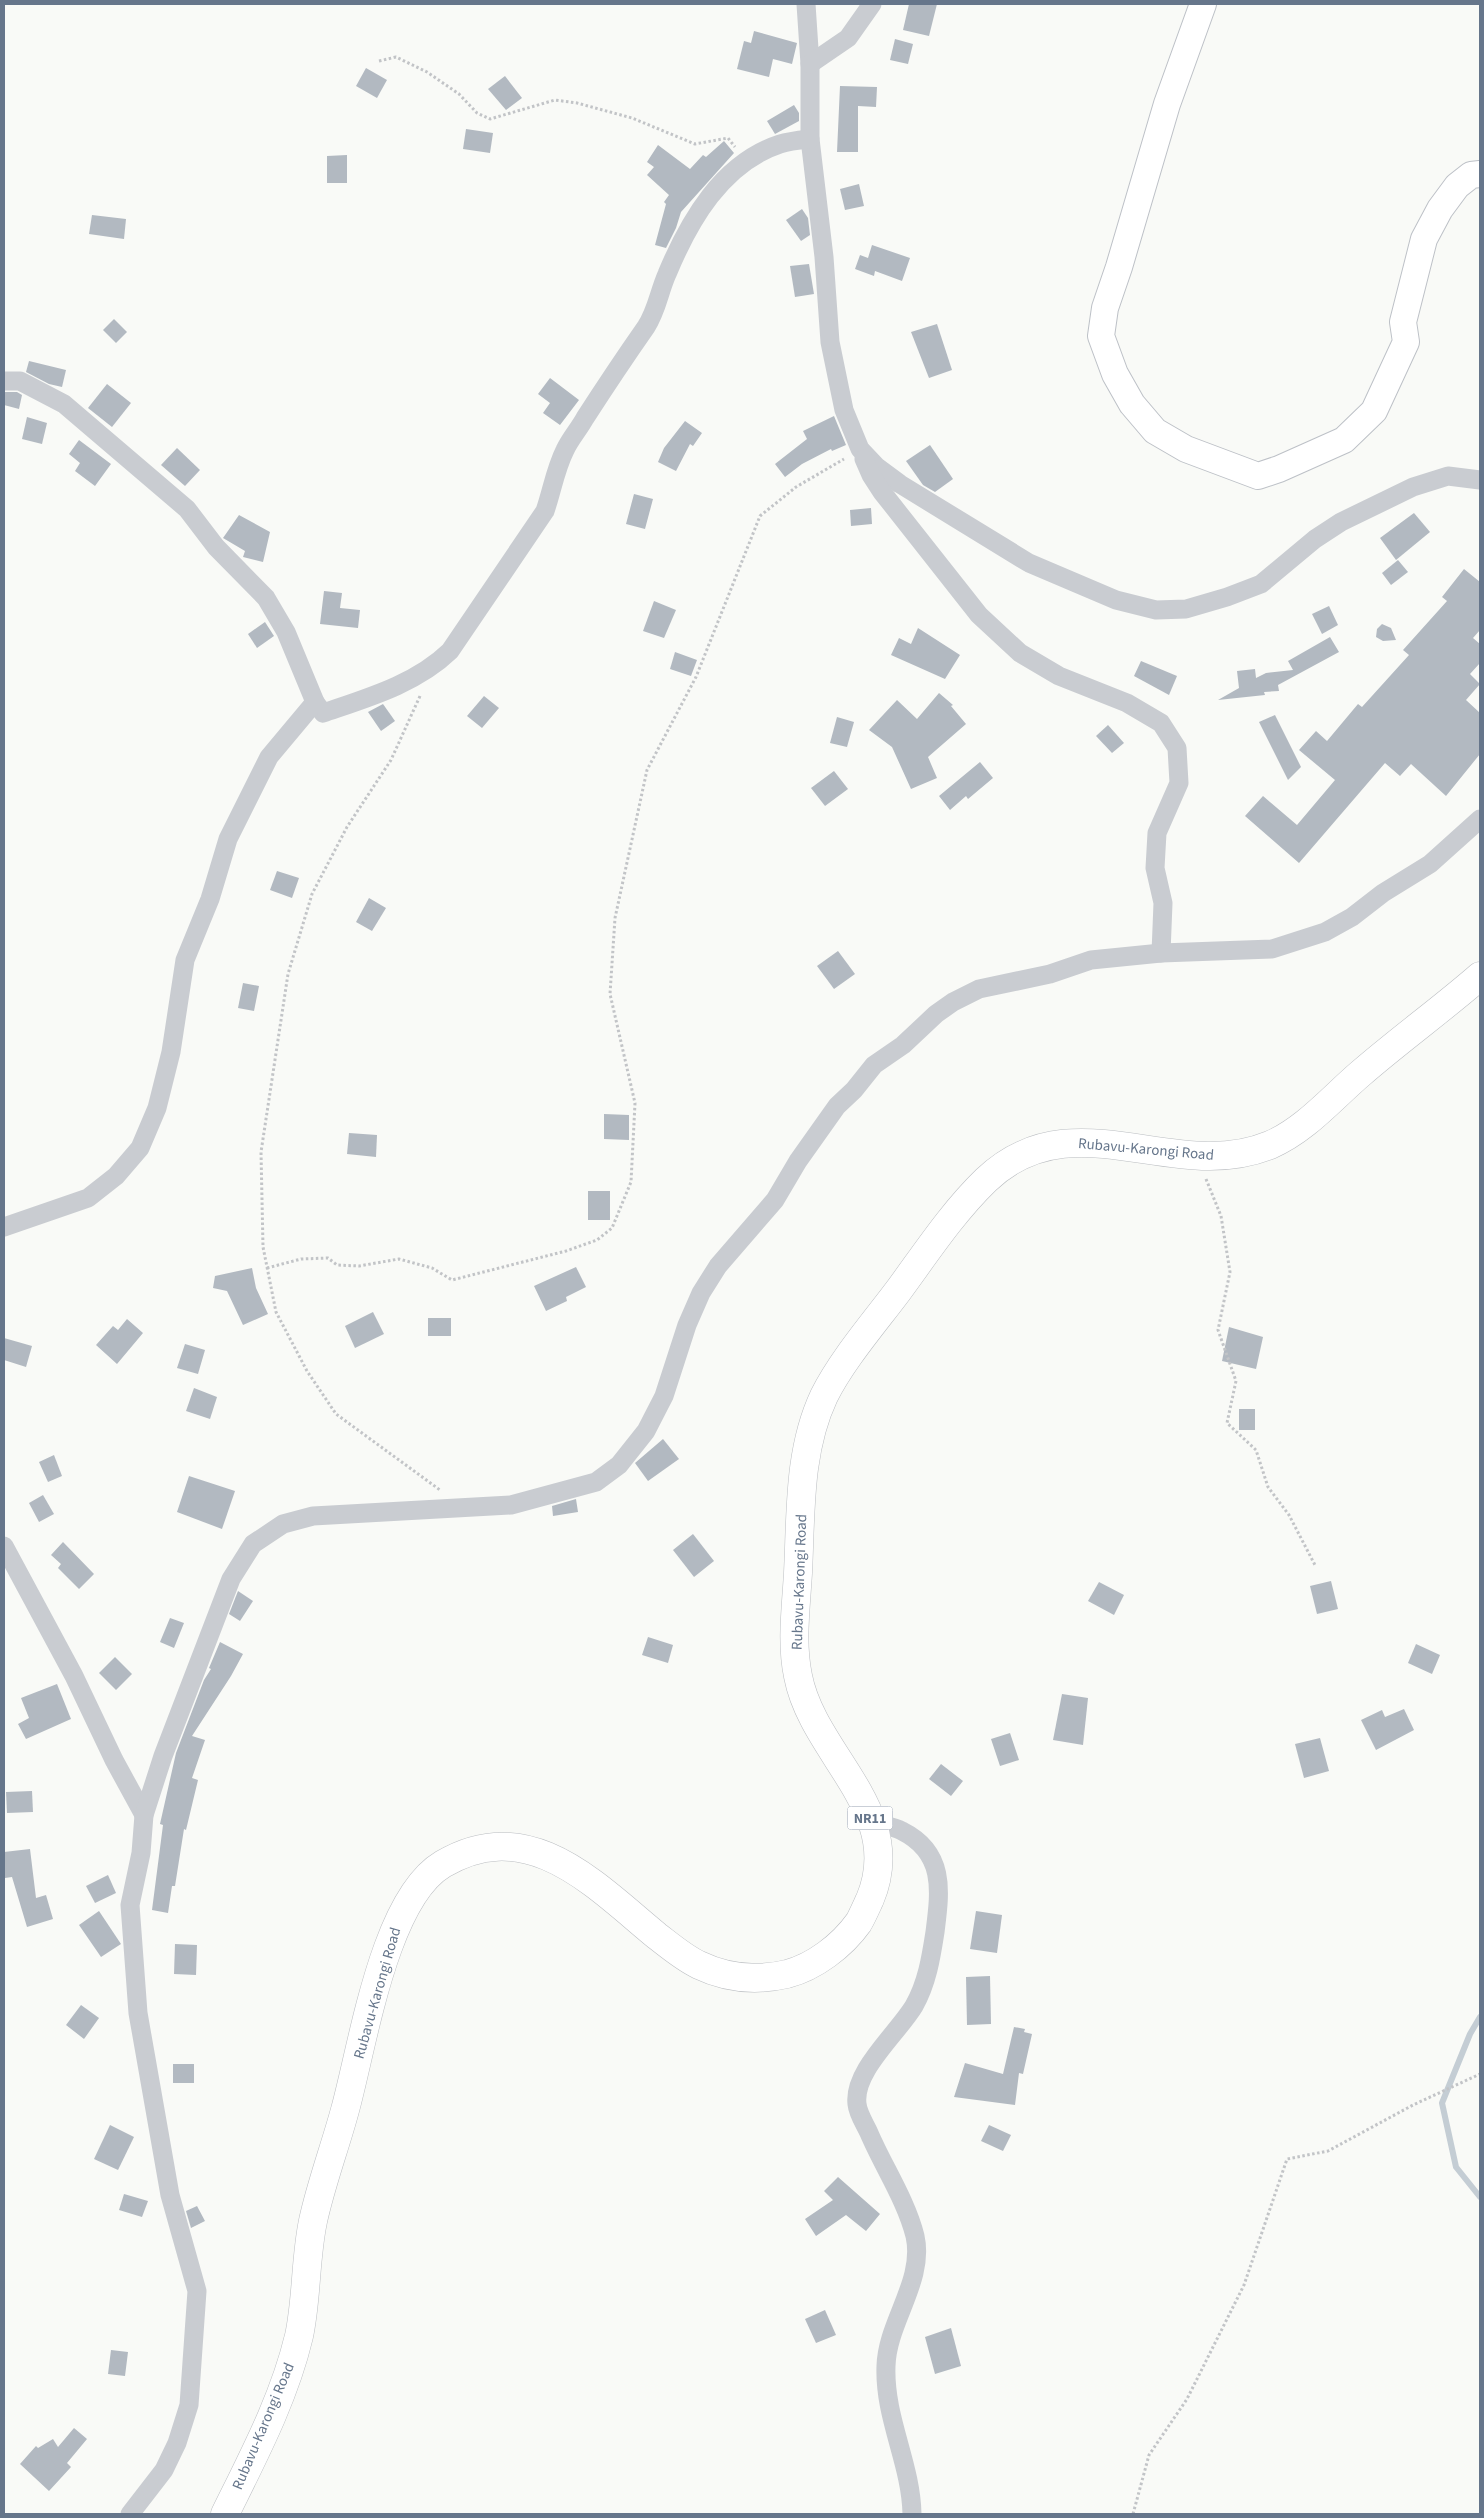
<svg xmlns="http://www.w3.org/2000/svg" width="1484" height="2518" viewBox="0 0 1484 2518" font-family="'Source Sans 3',sans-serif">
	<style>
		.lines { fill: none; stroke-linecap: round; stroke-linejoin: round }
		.stream { stroke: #c4cdd4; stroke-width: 6 }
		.building { fill: #b2b9c1 }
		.secondary-casing { stroke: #bdc1c7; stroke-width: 28 }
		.trunk-casing { stroke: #bbbec2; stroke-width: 29 }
		.path { stroke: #c2c4c7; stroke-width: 3; stroke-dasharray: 2.5 2.5; stroke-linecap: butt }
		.minor { stroke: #c9ccd1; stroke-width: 19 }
		.secondary { stroke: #fff; stroke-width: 26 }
		.trunk { stroke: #fff; stroke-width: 28 }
		.labels { text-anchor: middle; stroke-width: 5; stroke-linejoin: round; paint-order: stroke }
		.shield { fill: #fff; stroke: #949fae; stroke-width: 1 }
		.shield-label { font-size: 14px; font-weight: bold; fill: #66768b }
		.street-label { font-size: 15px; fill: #66768b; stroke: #fff }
	</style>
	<rect width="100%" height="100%" fill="#f9faf7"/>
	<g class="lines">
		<!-- stream -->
		<polyline class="stream" points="1480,2017 1470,2034 1442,2103 1456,2167 1480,2197"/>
	</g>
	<!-- building -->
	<g class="building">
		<polygon points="909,4 937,4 929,36 903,30"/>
		<polygon points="754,31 797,43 792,64 773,59 769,77 737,69 744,41 751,43"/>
		<polygon points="895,39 913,44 908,64 890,60"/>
		<polygon points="366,68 387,80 377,98 356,86"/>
		<polygon points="505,76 522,98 506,110 488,89"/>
		<polygon points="840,86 877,87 876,107 858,106 858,152 837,152"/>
		<polygon points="794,105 799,113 799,121 775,134 767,121"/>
		<polygon points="466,129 493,133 490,153 463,149"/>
		<polygon points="724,141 734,153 681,212 676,228 666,248 655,245 666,204 664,202 669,195 647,175 654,167 647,162 658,145 690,169 703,155 706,157"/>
		<polygon points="347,155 347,183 327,183 327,156"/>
		<polygon points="859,184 864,206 845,210 840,189"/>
		<polygon points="802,209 808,218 810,235 801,241 786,220"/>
		<polygon points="92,215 126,219 124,239 89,234"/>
		<polygon points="872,245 910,258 902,281 875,271 874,276 855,269 860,255 868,258"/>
		<polygon points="809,264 814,294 795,297 790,266"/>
		<polygon points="114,319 127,332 116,343 103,330"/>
		<polygon points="937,324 952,370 929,378 911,332"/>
		<polygon points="29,361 66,370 62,387 49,384 26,372"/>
		<polygon points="550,378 579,400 560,425 543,413 550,403 538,394"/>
		<polygon points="107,384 131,403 112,427 88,408"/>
		<polygon points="4,392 17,392 22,395 19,409 4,405"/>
		<polygon points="834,416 846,445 832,451 831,449 802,464 785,477 775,464 807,439 803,431"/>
		<polygon points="27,417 47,423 42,444 22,439"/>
		<polygon points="685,421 702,433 693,446 690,444 676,471 658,462 664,448"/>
		<polygon points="79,440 111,464 95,486 75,471 80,463 69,454"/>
		<polygon points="930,445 953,479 935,492 923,485 906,461"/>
		<polygon points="177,448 200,470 185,486 161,465"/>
		<polygon points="634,494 653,499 645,529 626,524"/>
		<polygon points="871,508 872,524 851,526 850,510"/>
		<polygon points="1414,513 1430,532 1396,560 1380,538"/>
		<polygon points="239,515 270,532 263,562 243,557 245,551 223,538"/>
		<polygon points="1398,560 1408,572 1391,585 1382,573"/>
		<polygon points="1464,569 1480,582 1480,630 1473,638 1480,644 1480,663 1470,674 1480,684 1466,700 1480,713 1480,754 1446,796 1411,764 1400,776 1385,763 1299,863 1245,816 1263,796 1297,825 1335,780 1299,750 1316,731 1327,741 1358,704 1362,707 1409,655 1403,650 1447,601 1442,597"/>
		<polygon points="324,591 342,593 340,608 360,610 358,628 320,624"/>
		<polygon points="654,601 676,610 664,638 643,631"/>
		<polygon points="1329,606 1338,625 1322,634 1312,614"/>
		<polygon points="265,622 274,636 257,648 248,634"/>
		<polygon points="1382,624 1391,628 1396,640 1383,641 1376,637 1377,629"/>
		<polygon points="918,628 960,655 945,679 891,655 899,638 911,644"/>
		<polygon points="1330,637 1339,652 1278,685 1279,691 1264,692 1265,695 1218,700 1239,688 1237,671 1255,669 1256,678 1266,673 1293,670 1288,661"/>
		<polygon points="675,652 697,660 691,676 670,669"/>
		<polygon points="1141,661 1177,676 1169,695 1134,676"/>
		<polygon points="939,693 953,705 951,706 966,724 928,757 937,778 911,789 892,747 869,730 897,700 917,719"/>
		<polygon points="484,696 499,708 482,728 467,716"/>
		<polygon points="383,704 395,721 381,731 368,712"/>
		<polygon points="1275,715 1301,767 1288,780 1259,722"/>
		<polygon points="837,717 854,722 847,747 830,743"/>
		<polygon points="1108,725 1124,743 1112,753 1096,736"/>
		<polygon points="980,762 993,778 968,799 966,796 950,810 939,796"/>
		<polygon points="834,771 848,789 825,806 811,788"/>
		<polygon points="277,871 299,878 292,898 270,890"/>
		<polygon points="369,898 386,908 372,931 356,922"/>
		<polygon points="838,951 855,974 834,989 817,966"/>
		<polygon points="243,983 259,986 254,1011 238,1008"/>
		<polygon points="604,1114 629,1115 629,1140 604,1139"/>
		<polygon points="349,1133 377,1135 376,1157 347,1154"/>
		<rect x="588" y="1191" width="22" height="29"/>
		<polygon points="576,1267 586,1287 566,1297 567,1301 546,1311 534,1286"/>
		<polygon points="252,1268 256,1288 268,1314 243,1325 227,1291 213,1288 215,1276"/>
		<polygon points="373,1312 384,1334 355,1348 345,1326"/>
		<rect x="428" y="1318" width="23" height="18"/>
		<polygon points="127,1319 143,1333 117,1364 96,1345 113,1326 118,1330"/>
		<polygon points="1229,1327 1263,1337 1256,1369 1222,1361"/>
		<polygon points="4,1338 32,1346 26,1367 4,1360"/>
		<polygon points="185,1344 205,1350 198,1374 177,1368"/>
		<polygon points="194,1388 217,1397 210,1419 186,1411"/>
		<rect x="1239" y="1409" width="16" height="21"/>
		<polygon points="663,1439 679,1459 648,1481 635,1463"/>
		<polygon points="54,1455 62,1476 48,1482 39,1462"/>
		<polygon points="189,1476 235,1491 222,1529 177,1512"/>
		<polygon points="43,1495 54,1514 39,1522 29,1503"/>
		<polygon points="576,1499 578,1512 553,1516 552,1506"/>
		<polygon points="693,1534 714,1561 694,1577 673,1550"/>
		<polygon points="63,1542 94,1574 79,1589 58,1568 61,1564 51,1555"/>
		<polygon points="1331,1581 1338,1609 1317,1614 1310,1586"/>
		<polygon points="1099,1582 1124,1595 1114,1615 1088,1601"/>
		<polygon points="238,1591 253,1601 240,1621 229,1614"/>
		<polygon points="170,1618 184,1623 174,1648 160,1642"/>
		<polygon points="648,1637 673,1645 668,1663 642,1655"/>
		<polygon points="220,1642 243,1654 231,1676 192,1736 205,1740 192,1778 198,1780 186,1830 184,1829 175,1886 172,1886 168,1913 152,1910 163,1825 160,1824 176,1753 204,1680 211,1669 209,1668"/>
		<polygon points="1416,1644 1440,1655 1432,1674 1408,1663"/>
		<polygon points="115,1657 132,1674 116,1690 99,1673"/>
		<polygon points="57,1684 71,1719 26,1739 18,1724 29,1718 21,1698"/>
		<polygon points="1062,1694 1088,1698 1083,1745 1053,1740"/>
		<polygon points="1404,1709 1414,1730 1376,1750 1361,1720 1382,1710 1385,1717"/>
		<polygon points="1010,1733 1019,1760 1000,1766 991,1739"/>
		<polygon points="1320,1738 1329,1771 1304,1778 1295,1744"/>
		<polygon points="941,1764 963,1781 951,1796 929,1779"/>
		<polygon points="32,1791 33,1812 7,1813 6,1792"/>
		<polygon points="30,1849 36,1898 46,1895 53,1919 27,1927 12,1877 5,1878 4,1852"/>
		<polygon points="108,1875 116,1893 95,1903 86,1886"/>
		<polygon points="99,1911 121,1944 101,1957 79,1925"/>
		<polygon points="976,1911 1002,1915 997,1953 970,1949"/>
		<polygon points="175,1944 197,1945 196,1975 174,1974"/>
		<polygon points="990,1976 991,2024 967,2025 966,1977"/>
		<polygon points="81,2005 99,2018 84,2039 66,2025"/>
		<polygon points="1014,2027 1025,2029 1024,2032 1032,2034 1023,2074 1019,2073 1015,2105 954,2097 965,2063 1003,2074"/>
		<rect x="173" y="2064" width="21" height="19"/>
		<polygon points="110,2125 134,2137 118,2170 94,2159"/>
		<polygon points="989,2125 1011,2135 1003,2151 981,2141"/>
		<polygon points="838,2177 880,2214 866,2231 846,2215 816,2236 805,2219 833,2200 824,2191"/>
		<polygon points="124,2194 148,2201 142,2217 119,2210"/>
		<polygon points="197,2206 205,2221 191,2228 186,2211"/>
		<polygon points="825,2310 836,2335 816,2343 805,2319"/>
		<polygon points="951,2328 961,2366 935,2374 925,2337"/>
		<polygon points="111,2350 128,2352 125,2376 108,2374"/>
		<polygon points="74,2428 87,2439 67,2463 71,2467 49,2491 20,2464 36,2446 38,2448 53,2439 58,2447"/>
	</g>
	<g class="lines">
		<!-- secondary casing -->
		<g class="secondary-casing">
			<polyline id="secondary" points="1203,4 1167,104 1119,267 1105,308 1101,336 1115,374 1132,404 1155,431 1186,449 1258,476 1279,469 1344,440 1374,411 1406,342 1403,322 1424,239 1440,209 1457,186 1471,175 1480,174"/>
		</g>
		<!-- trunk casing -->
		<g class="trunk-casing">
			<path id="trunk" d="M225,2514C253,2457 284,2399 299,2336C307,2299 305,2259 313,2221C321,2184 335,2147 345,2110C363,2045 384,1899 443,1864C529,1813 595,1885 657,1936C670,1946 684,1958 699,1965C726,1978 757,1981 787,1974C814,1967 842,1946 859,1922C860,1921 869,1901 870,1899C907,1811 813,1755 798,1676C791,1643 796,1607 798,1573C801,1514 798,1451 824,1396C842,1360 874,1323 898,1291C926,1253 952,1213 986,1180C1073,1097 1174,1185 1270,1145C1305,1130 1332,1098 1360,1074C1399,1040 1441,1010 1480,976"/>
		</g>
		<!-- path -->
		<g class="path">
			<polyline points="379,61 396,57 427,72 459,94 477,113 490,119 555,100 577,103 632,118 695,144 728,138 735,147"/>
			<polyline points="420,696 391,760 347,827 312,894 288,974 261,1152 263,1247 276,1312 307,1371 336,1414 440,1490"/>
			<polyline points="1206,1179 1221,1216 1230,1272 1218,1330 1236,1381 1227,1423 1256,1450 1268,1487 1289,1515 1316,1567"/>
			<polyline points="267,1268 301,1259 328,1258 337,1265 359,1266 399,1259 432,1268 452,1280 566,1251 597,1240 612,1228 631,1182 635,1103 610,994 615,918 647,770 696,677 760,516 796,487 844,459"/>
			<polyline points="1133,2514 1149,2455 1187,2399 1244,2285 1287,2159 1328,2151 1413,2105 1480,2074"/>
		</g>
		<!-- minor -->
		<g class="minor">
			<polyline points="806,4 810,64 810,139 824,257 830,342 844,410 860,449 877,467 900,484 1029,563 1116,600 1156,610 1186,609 1227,597 1261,584 1315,539 1341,522 1413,487 1448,476 1480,480"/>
			<polyline points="810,64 848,38 872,4"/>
			<path d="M4,381H20L64,404L187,509L216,547L266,598L286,632L315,702L323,713C367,698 416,684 450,651L545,511C552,491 555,470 565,450C570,439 579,429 585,418C605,387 625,357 646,327C657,310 659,292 667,274C689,221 722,163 780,144C789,141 800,140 810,139"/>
			<polyline points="864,459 871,475 882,492 979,615 1020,653 1059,676 1127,703 1161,723 1177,748 1179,783 1157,833 1155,868 1163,903 1161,953"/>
			<polyline points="4,1227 88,1198 116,1176 140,1148 157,1108 171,1052 185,960 210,899 228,839 269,757 315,702"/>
			<polyline points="4,1546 74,1676 114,1760 144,1815"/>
			<path d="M872,1822C881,1825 893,1826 902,1831C946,1853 940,1892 935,1932C931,1958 927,1983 914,2006C897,2034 853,2071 857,2104C858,2114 865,2124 869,2133C883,2166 906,2200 915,2236C925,2281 887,2322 886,2366C884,2418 911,2463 912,2514"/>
			<polyline points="130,2514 164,2470 177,2443 189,2405 197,2291 170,2195 138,2013 130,1905 141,1853 144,1815 163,1756 231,1579 253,1544 283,1524 313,1516 511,1505 596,1482 619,1465 646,1431 664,1396 687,1325 701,1293 718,1266 775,1200 798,1161 837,1106 854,1090 874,1065 903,1045 936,1014 953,1002 979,989 1050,974 1091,960 1161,953 1272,949 1325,932 1352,917 1383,893 1430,864 1480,819"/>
		</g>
		<!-- secondary -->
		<use href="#secondary" class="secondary"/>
		<!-- trunk -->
		<use href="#trunk" class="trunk"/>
	</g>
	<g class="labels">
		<!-- shield labels -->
		<rect class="shield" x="847.5" y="1806.5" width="45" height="23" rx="4"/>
		<g class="shield-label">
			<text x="870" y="1823">NR11</text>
		</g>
		<!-- street labels -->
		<g class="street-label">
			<text transform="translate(1146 1149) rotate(5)" y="5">Rubavu-Karongi Road</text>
			<text transform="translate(799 1582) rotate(-88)" y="5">Rubavu-Karongi Road</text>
			<text transform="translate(377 1993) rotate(-74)" y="5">Rubavu-Karongi Road</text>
			<text transform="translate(263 2426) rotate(-67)" y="5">Rubavu-Karongi Road</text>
		</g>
	</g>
	<!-- border -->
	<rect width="1484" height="2518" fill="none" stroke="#66768b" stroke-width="10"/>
</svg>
